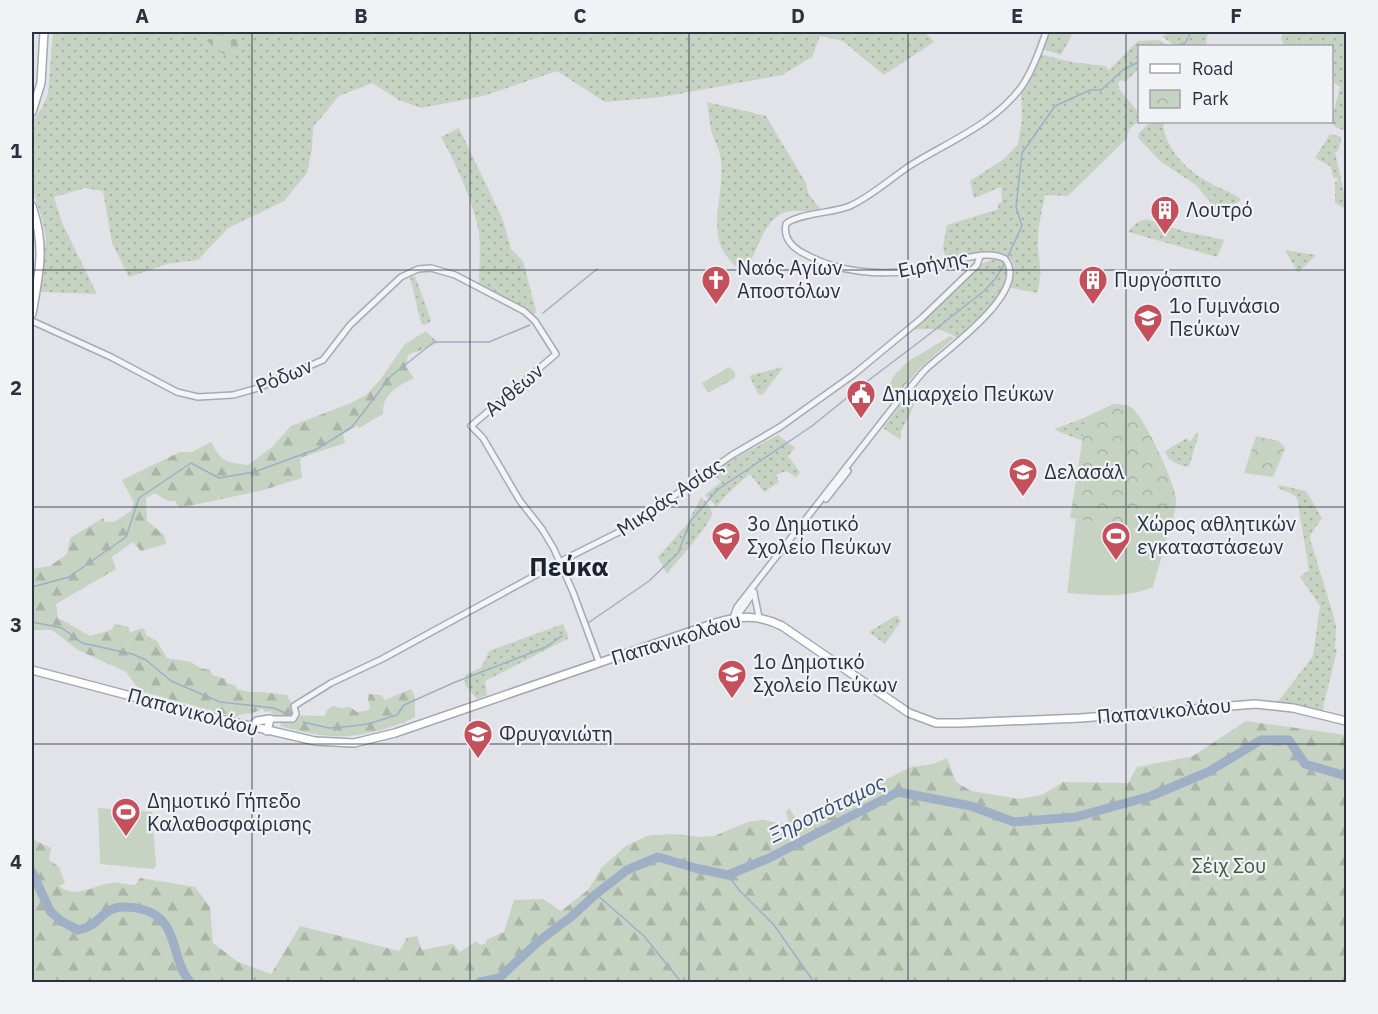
<svg xmlns="http://www.w3.org/2000/svg" width="1378" height="1014" viewBox="0 0 1378 1014" font-family="'IBM Plex Sans',sans-serif">
	<style>
		.grass { fill: url(#grass-dots) }
		.forest { fill: url(#forest-firs) }
		.cemetery { fill: url(#cemetery-stones) }
		.park { fill: url(#park-crowns) }
		.pitch { fill: #c6d2c2 }
		.lines { fill: none; stroke-linecap: round; stroke-linejoin: round }
		.stream { stroke: #9eafc6; stroke-width: 1.5 }
		.river { stroke: #9eafc6; stroke-width: 9 }
		.minor-casing { stroke: #a6aab2; stroke-width: 8 }
		.major-casing { stroke: #a1a7b3; stroke-width: 10 }
		.minor { stroke: #f3f4f7; stroke-width: 5 }
		.major { stroke: #fff; stroke-width: 7 }
		.grid { fill: none; stroke: #2a313f; stroke-width: 1.5; stroke-opacity: 0.55 }
		.labels { text-anchor: middle; stroke-width: 4.5; stroke-linejoin: round; paint-order: stroke }
		.poi-label { font-size: 20px; fill: #2a313f; stroke: #f0f2f6; text-anchor: start }
		.street-label { font-size: 20px; fill: #2a313f; stroke: #f0f2f6 }
		.park-label { font-size: 20px; fill: #3d5a39; stroke: #f0f2f6 }
		.water-label { font-size: 21px; font-style: italic; fill: #374e70; stroke: #f0f2f6 }
		.district-label { font-size: 26px; font-weight: bold; fill: #1c2230; stroke: #f0f2f6 }
		.neatline { fill: none; stroke: #2a313f; stroke-width: 2 }
		.grid-label { font-size: 20px; text-anchor: middle; font-weight: bold; fill: #2a313f }
	</style>
	<defs>
		<pattern id="grass-dots" width="8" height="8" patternUnits="userSpaceOnUse" patternTransform="scale(1.5)"><rect width="8" height="8" fill="#c6d2c2"/><path d="M2 2h.1M6 6h.1" fill="none" stroke="#aab5a8" stroke-width="1.8" stroke-linecap="round"/></pattern>
		<pattern id="forest-firs" width="22" height="20" patternUnits="userSpaceOnUse" patternTransform="scale(1.5)"><rect width="22" height="20" fill="#c6d2c2"/><path d="M5 1l3.5 6h-7zM16 11l3.5 6h-7z" fill="#aab5a8"/></pattern>
		<pattern id="cemetery-stones" width="16" height="16" patternUnits="userSpaceOnUse" patternTransform="scale(1.5)"><rect width="16" height="16" fill="#c6d2c2"/><path d="M2 7V4a2 2 0 0 1 4 0v3zM10 15v-3a2 2 0 0 1 4 0v3z" fill="#aab5a8"/></pattern>
		<pattern id="park-crowns" width="20" height="18" patternUnits="userSpaceOnUse" patternTransform="scale(1.5)"><rect width="20" height="18" fill="#c6d2c2"/><path d="M2 6a3 3 0 1 1 6 0M12 15a3 3 0 1 1 6 0" fill="none" stroke="#aab5a8"/></pattern>
	</defs>
	<rect width="100%" height="100%" fill="#e1e3e8"/>
	<!-- grass -->
	<g class="grass">
		<polygon points="53,32 925,32 934,42 884,75 843,41 820,36 812,57 782,75 662,97 605,102 557,71 483,96 421,108 399,100 372,83 339,96 313,127 312,148 307,173 284,201 228,228 198,260 167,264 129,277 112,243 103,191 85,188 54,197 62,223 97,294 40,292 46,238 41,215 32,190 32,122 42,108 48,93"/>
		<polygon points="1049,32 1072,32 1071,37 1061,55 1043,49"/>
		<polygon points="1173,32 1208,32 1206,46 1175,46 1162,36"/>
		<polygon points="1283,32 1346,32 1346,131 1337,128 1331,122 1340,87 1332,82 1332,46 1284,46 1281,39"/>
		<path d="M1159,40L1169,46H1140L1139,69L1126,81L1121,80L1118,83L1119,89L1139,113V121L1129,129L1127,138L1068,196L1045,195C1042,210 1038,226 1038,242C1038,262 1044,271 1037,293L1011,288C1012,282 1014,275 1014,269C1012,239 962,257 946,261L943,247L947,225L999,209L997,204L1002,202L1001,187L974,198L970,181L1004,159L1018,144L1022,119L1021,92L1033,73L1040,54L1071,62L1105,66L1109,70L1138,41Z"/>
		<path d="M707,102L766,116L806,183L808,193L820,209L819,211C810,213 800,210 791,211C763,214 757,256 744,273C699,241 725,205 721,161C720,150 714,140 711,130C709,120 709,111 707,102Z"/>
		<path d="M1150,122H1163C1164,148 1187,171 1210,183C1220,189 1231,192 1240,198V201L1224,210L1216,209L1196,185L1160,161L1138,138L1139,133Z"/>
		<path d="M459,128L503,220L511,249L523,261L536,311L534,315L518,304L479,285C479,268 481,250 479,233C475,206 455,161 441,137Z"/>
		<polygon points="1330,134 1342,137 1338,151 1335,152 1346,201 1346,209 1335,203 1335,183 1338,179 1333,177 1330,166 1315,158"/>
		<polygon points="1146,219 1183,231 1224,240 1217,257 1128,232 1136,223"/>
		<polygon points="1285,250 1316,255 1298,273"/>
		<path d="M995,259L1005,263C1014,290 974,322 957,338C945,328 928,328 913,330L983,263Z"/>
		<polygon points="415,276 431,320 429,323 424,325 421,323 410,277"/>
		<polygon points="784,367 762,395 758,394 750,377 751,375"/>
		<polygon points="909,394 914,405 901,432 901,440 883,428"/>
		<polygon points="1086,417 1083,441 1055,430 1055,429"/>
		<path d="M1196,433H1199L1189,467C1179,465 1168,462 1165,451L1187,438L1190,442Z"/>
		<path d="M778,435L795,448L788,456L800,472L796,477L786,471L776,475L779,482L764,492L750,474C742,480 721,499 717,507L705,495L721,482L712,473L739,456Z"/>
		<polygon points="1279,485 1306,491 1322,518 1311,534 1310,539 1333,614 1336,626 1335,648 1337,650 1322,712 1277,703 1313,656 1320,606 1300,577 1309,570 1297,498 1294,495 1278,488"/>
		<path d="M701,497C705,501 711,507 712,513C713,522 675,564 667,574L658,557L687,524Z"/>
		<polygon points="897,615 901,621 885,644 869,632"/>
		<polygon points="563,624 569,638 485,681 487,695 477,699 465,685 465,675 481,668 489,651"/>
	</g>
	<!-- forest -->
	<g class="forest">
		<path d="M426,331L438,343L408,355L406,367L414,378C398,386 382,394 383,414L359,428L357,426L343,434L345,443L300,458L302,478L260,491L179,508L175,501H168L155,493L146,498L147,521L164,535L166,544L141,551L133,542L112,557L116,569L56,604L58,619L62,620L90,636L111,630L115,624L129,627V631L131,632L142,628L145,630L146,635L157,641L167,658L191,662L200,668L210,670L212,675L226,679V683L235,685L237,689L249,692H261L287,695L292,704L293,715L325,716L327,710L333,706L341,708L350,707L357,712L366,711L370,708L368,700L369,694L381,695L385,700L411,689L415,697V717C406,723 395,725 385,729C343,741 321,737 280,726L282,717L272,714L271,711L265,712L262,708C252,716 244,712 236,717L140,691L126,672L78,650L52,630H32V569L50,566L67,554L70,538L103,518L105,522H114L131,511L134,503L122,480L180,452H192L211,442C222,463 225,462 248,465L272,447L291,426L351,403L366,395L380,380L405,344Z"/>
		<path d="M1246,721L1346,735V982H32V839L51,848L49,860L59,867L65,883L59,886C76,900 92,885 111,883C118,882 127,885 135,885L140,878L195,887L210,907L213,943L238,962L271,974L300,926L399,951L407,938L417,936L422,950L453,944L460,952L476,941L481,945L486,943V940L504,932L514,900L543,899L561,911L588,890L602,867L626,846L647,836L672,834L700,837L714,836L748,822L762,820L790,825L786,812L789,808L799,823L856,797L871,787L911,767L933,764L947,758L956,782L971,791L1019,799L1042,795L1063,782L1128,783L1137,767L1193,756Z"/>
	</g>
	<!-- cemetery -->
	<polygon class="cemetery" points="195,32 243,32 230,59"/>
	<!-- park -->
	<g class="park">
		<polygon points="950,336 954,338 922,366 899,392 889,386 893,377 906,363"/>
		<polygon points="729,367 735,372 735,378 708,393 702,383"/>
		<path d="M1113,404C1118,404 1126,404 1131,407C1144,416 1174,481 1176,498C1177,509 1171,524 1168,534L1070,518L1086,417Z"/>
		<polygon points="1256,436 1279,441 1285,448 1274,475 1272,477 1244,473"/>
	</g>
	<!-- pitch -->
	<g class="pitch">
		<path d="M1076,519L1168,534L1153,587C1123,599 1099,595 1067,593Z"/>
		<polygon points="98,808 152,812 156,866 153,869 100,864"/>
	</g>
	<g class="lines">
		<!-- stream -->
		<g class="stream">
			<polyline points="1174,46 1185,43 1191,32"/>
			<polyline points="1007,258 1022,226 1016,207 1022,153 1055,106 1090,90 1101,90 1123,70 1140,61"/>
			<polyline points="543,313 597,269"/>
			<polyline points="32,587 69,577 126,537 139,498 191,463 219,478 254,472 317,449 352,427 391,376 434,342 489,342 530,325"/>
			<polyline points="32,622 62,628 82,643 132,654 146,660 171,681 220,702 274,708 285,713"/>
			<polyline points="588,623 649,581 678,553 690,522 717,490 812,426 869,380 923,339 984,291 996,278 1005,263"/>
			<polyline points="303,722 329,728 353,726 368,724 397,715 404,705 453,683 546,647 562,636"/>
			<polyline points="728,875 739,890 774,925 814,982"/>
			<polyline points="596,894 644,936 681,982"/>
		</g>
		<!-- river -->
		<g class="river">
			<path d="M32,872L50,911L61,921L78,930C82,929 87,928 91,925C99,921 103,912 113,909C120,906 133,907 141,909C181,919 169,957 190,982"/>
			<polyline points="480,982 499,978 539,941 571,917 596,894 627,870 658,857 695,868 728,875 767,859 898,792 971,806 1014,822 1076,817 1151,796 1208,772 1261,740 1289,740 1305,764 1346,776"/>
		</g>
		<!-- minor casing -->
		<g class="minor-casing">
			<g id="minor">
				<polyline points="32,321 111,357 177,392 198,397 233,395 258,388 323,360 350,325 401,277 418,269 431,268 455,275 524,311 535,321 556,354 471,426 483,438 520,501 542,529 554,549 573,592 599,662"/>
				<polyline points="826,499 848,471"/>
				<polyline points="754,593 759,617"/>
				<polyline points="737,616 754,592"/>
				<path d="M736,617L734,615L737,607L898,401C909,391 916,379 926,369C946,350 1031,291 1005,259C984,247 943,266 920,270C881,276 838,273 803,253C792,247 783,238 786,224C795,214 833,213 850,206C872,196 891,178 911,165C948,142 996,123 1022,86C1033,70 1040,50 1046,32"/>
				<polyline points="270,719 293,719 296,714 294,706 331,683 382,659 569,557 631,526 732,455 780,427 853,375 922,318 977,265 980,256"/>
			</g>
		</g>
		<!-- major casing -->
		<g class="major-casing">
			<g id="major">
				<polyline points="32,112 41,83 44,32"/>
				<path d="M32,206C46,247 39,273 32,314"/>
				<path d="M32,670L203,715L315,741L354,743L395,733L715,623C740,616 758,614 782,626L909,713L936,723H960L1081,718L1255,704L1293,708L1346,721"/>
				<polyline points="250,727 257,721 270,719 267,731"/>
			</g>
		</g>
		<!-- minor -->
		<use href="#minor" class="minor"/>
		<!-- major -->
		<use href="#major" class="major"/>
	</g>
	<!-- grid -->
	<path class="grid" d="M252,32V982M470,32V982M689,32V982M908,32V982M1126,32V982M32,270H1346M32,507H1346M32,744H1346"/>
	<!-- icons -->
	<defs>
		<g id="building-pin" transform="scale(1.5)"><path d="M0 17L-7.5 6A9.5 9.5 0 1 1 7.5 6Z" fill="#c54f5a" stroke="#f0f2f6"/><path d="M-4-6H4V6H1V3H-1V6H-4ZM-2.5-4.3h1.7v1.8h-1.7ZM.8-4.3h1.7v1.8H.8ZM-2.5-1h1.7V.8h-1.7ZM.8-1h1.7V.8H.8Z" fill="#fff"/></g>
		<g id="church-pin" transform="scale(1.5)"><path d="M0 17L-7.5 6A9.5 9.5 0 1 1 7.5 6Z" fill="#c54f5a" stroke="#f0f2f6"/><path d="M-1.2-6h2.4v3.5h3.3v2.4h-3.3V6h-2.4V-.1h-3.3v-2.4h3.3Z" fill="#fff"/></g>
		<g id="school-pin" transform="scale(1.5)"><path d="M0 17L-7.5 6A9.5 9.5 0 1 1 7.5 6Z" fill="#c54f5a" stroke="#f0f2f6"/><path d="M0-5L7-2L0 1L-7-2ZM-4 1L0 2.5L4 1V4Q0 6-4 4Z" fill="#fff"/></g>
		<g id="civic-pin" transform="scale(1.5)"><path d="M0 17L-7.5 6A9.5 9.5 0 1 1 7.5 6Z" fill="#c54f5a" stroke="#f0f2f6"/><path d="M-.6-6.5H3V-4.5H.6V-3L4-1V1h2V6H-6V1h2V-1L-.6-3ZM-1.2 2.5V6h2.4V2.5Z" fill="#fff"/></g>
		<g id="stadium-pin" transform="scale(1.5)"><path d="M0 17L-7.5 6A9.5 9.5 0 1 1 7.5 6Z" fill="#c54f5a" stroke="#f0f2f6"/><path d="M0-5a6.5 5 0 1 0 0 10a6.5 5 0 1 0 0-10ZM-3.5-1.8h7v3.6h-7Z" fill="#fff"/></g>
	</defs>
	<g fill-rule="evenodd">
		<use href="#building-pin" x="1165" y="210"/>
		<use href="#church-pin" x="716" y="280"/>
		<use href="#building-pin" x="1093" y="280"/>
		<use href="#school-pin" x="1148" y="318"/>
		<use href="#civic-pin" x="861" y="394"/>
		<use href="#school-pin" x="1023" y="472"/>
		<use href="#school-pin" x="726" y="536"/>
		<use href="#stadium-pin" x="1116" y="536"/>
		<use href="#school-pin" x="732" y="674"/>
		<use href="#school-pin" x="478" y="734"/>
		<use href="#stadium-pin" x="126" y="812"/>
	</g>
	<g class="labels">
		<!-- poi labels -->
		<g class="poi-label">
			<text x="1186" y="217">Λουτρό</text>
			<text x="737" y="275">Ναός Αγίων<tspan x="737" dy="23">Αποστόλων</tspan></text>
			<text x="1114" y="287">Πυργόσπιτο</text>
			<text x="1169" y="313">1ο Γυμνάσιο<tspan x="1169" dy="23">Πεύκων</tspan></text>
			<text x="882" y="401">Δημαρχείο Πεύκων</text>
			<text x="1044" y="479">Δελασάλ</text>
			<text x="747" y="531">3ο Δημοτικό<tspan x="747" dy="23">Σχολείο Πεύκων</tspan></text>
			<text x="1137" y="531">Χώρος αθλητικών<tspan x="1137" dy="23">εγκαταστάσεων</tspan></text>
			<text x="753" y="669">1ο Δημοτικό<tspan x="753" dy="23">Σχολείο Πεύκων</tspan></text>
			<text x="499" y="741">Φρυγανιώτη</text>
			<text x="147" y="808">Δημοτικό Γήπεδο<tspan x="147" dy="23">Καλαθοσφαίρισης</tspan></text>
		</g>
		<!-- street labels -->
		<g class="street-label">
			<text transform="translate(933 264) rotate(-11)" y="7">Ειρήνης</text>
			<text transform="translate(284 376) rotate(-23)" y="7">Ρόδων</text>
			<text transform="translate(514 390) rotate(-40)" y="7">Ανθέων</text>
			<text transform="translate(670 497) rotate(-34)" y="7">Μικράς Ασίας</text>
			<text transform="translate(676 639) rotate(-17)" y="7">Παπανικολάου</text>
			<text transform="translate(1164 711) rotate(-5)" y="7">Παπανικολάου</text>
			<text transform="translate(193 712) rotate(15)" y="7">Παπανικολάου</text>
		</g>
		<!-- park labels -->
		<g class="park-label">
			<text x="1229" y="873">Σέιχ Σου</text>
		</g>
		<!-- water labels -->
		<g class="water-label">
			<text transform="translate(827 809) rotate(-26)" y="7">Ξηροπόταμος</text>
		</g>
		<!-- district labels -->
		<g class="district-label">
			<text x="569" y="576">Πεύκα</text>
		</g>
	</g>
	<!-- border -->
	<rect width="1378" height="1014" fill="none" stroke="#f0f2f6" stroke-width="66"/>
	<!-- legend -->
	<rect x="1138" y="45" width="195" height="78" fill="#f0f2f6" stroke="#a1a5ad" stroke-width="1.5"/>
	<rect x="1150" y="64" width="30" height="9" fill="#ffffff" stroke="#a1a5ad" stroke-width="1.5"/>
	<text x="1192" y="75" font-size="18" fill="#2a313f">Road</text>
	<rect x="1150" y="90" width="30" height="18" fill="url(#park-crowns)" stroke="#a1a5ad" stroke-width="1.5"/>
	<text x="1192" y="105" font-size="18" fill="#2a313f">Park</text>
	<rect x="33" y="33" width="1312" height="948" class="neatline"/>
	<g class="grid-label">
		<text x="142" y="23">A</text>
		<text x="361" y="23">B</text>
		<text x="580" y="23">C</text>
		<text x="798" y="23">D</text>
		<text x="1017" y="23">E</text>
		<text x="1236" y="23">F</text>
		<text x="16" y="158">1</text>
		<text x="16" y="395">2</text>
		<text x="16" y="632">3</text>
		<text x="16" y="869">4</text>
	</g>
</svg>
